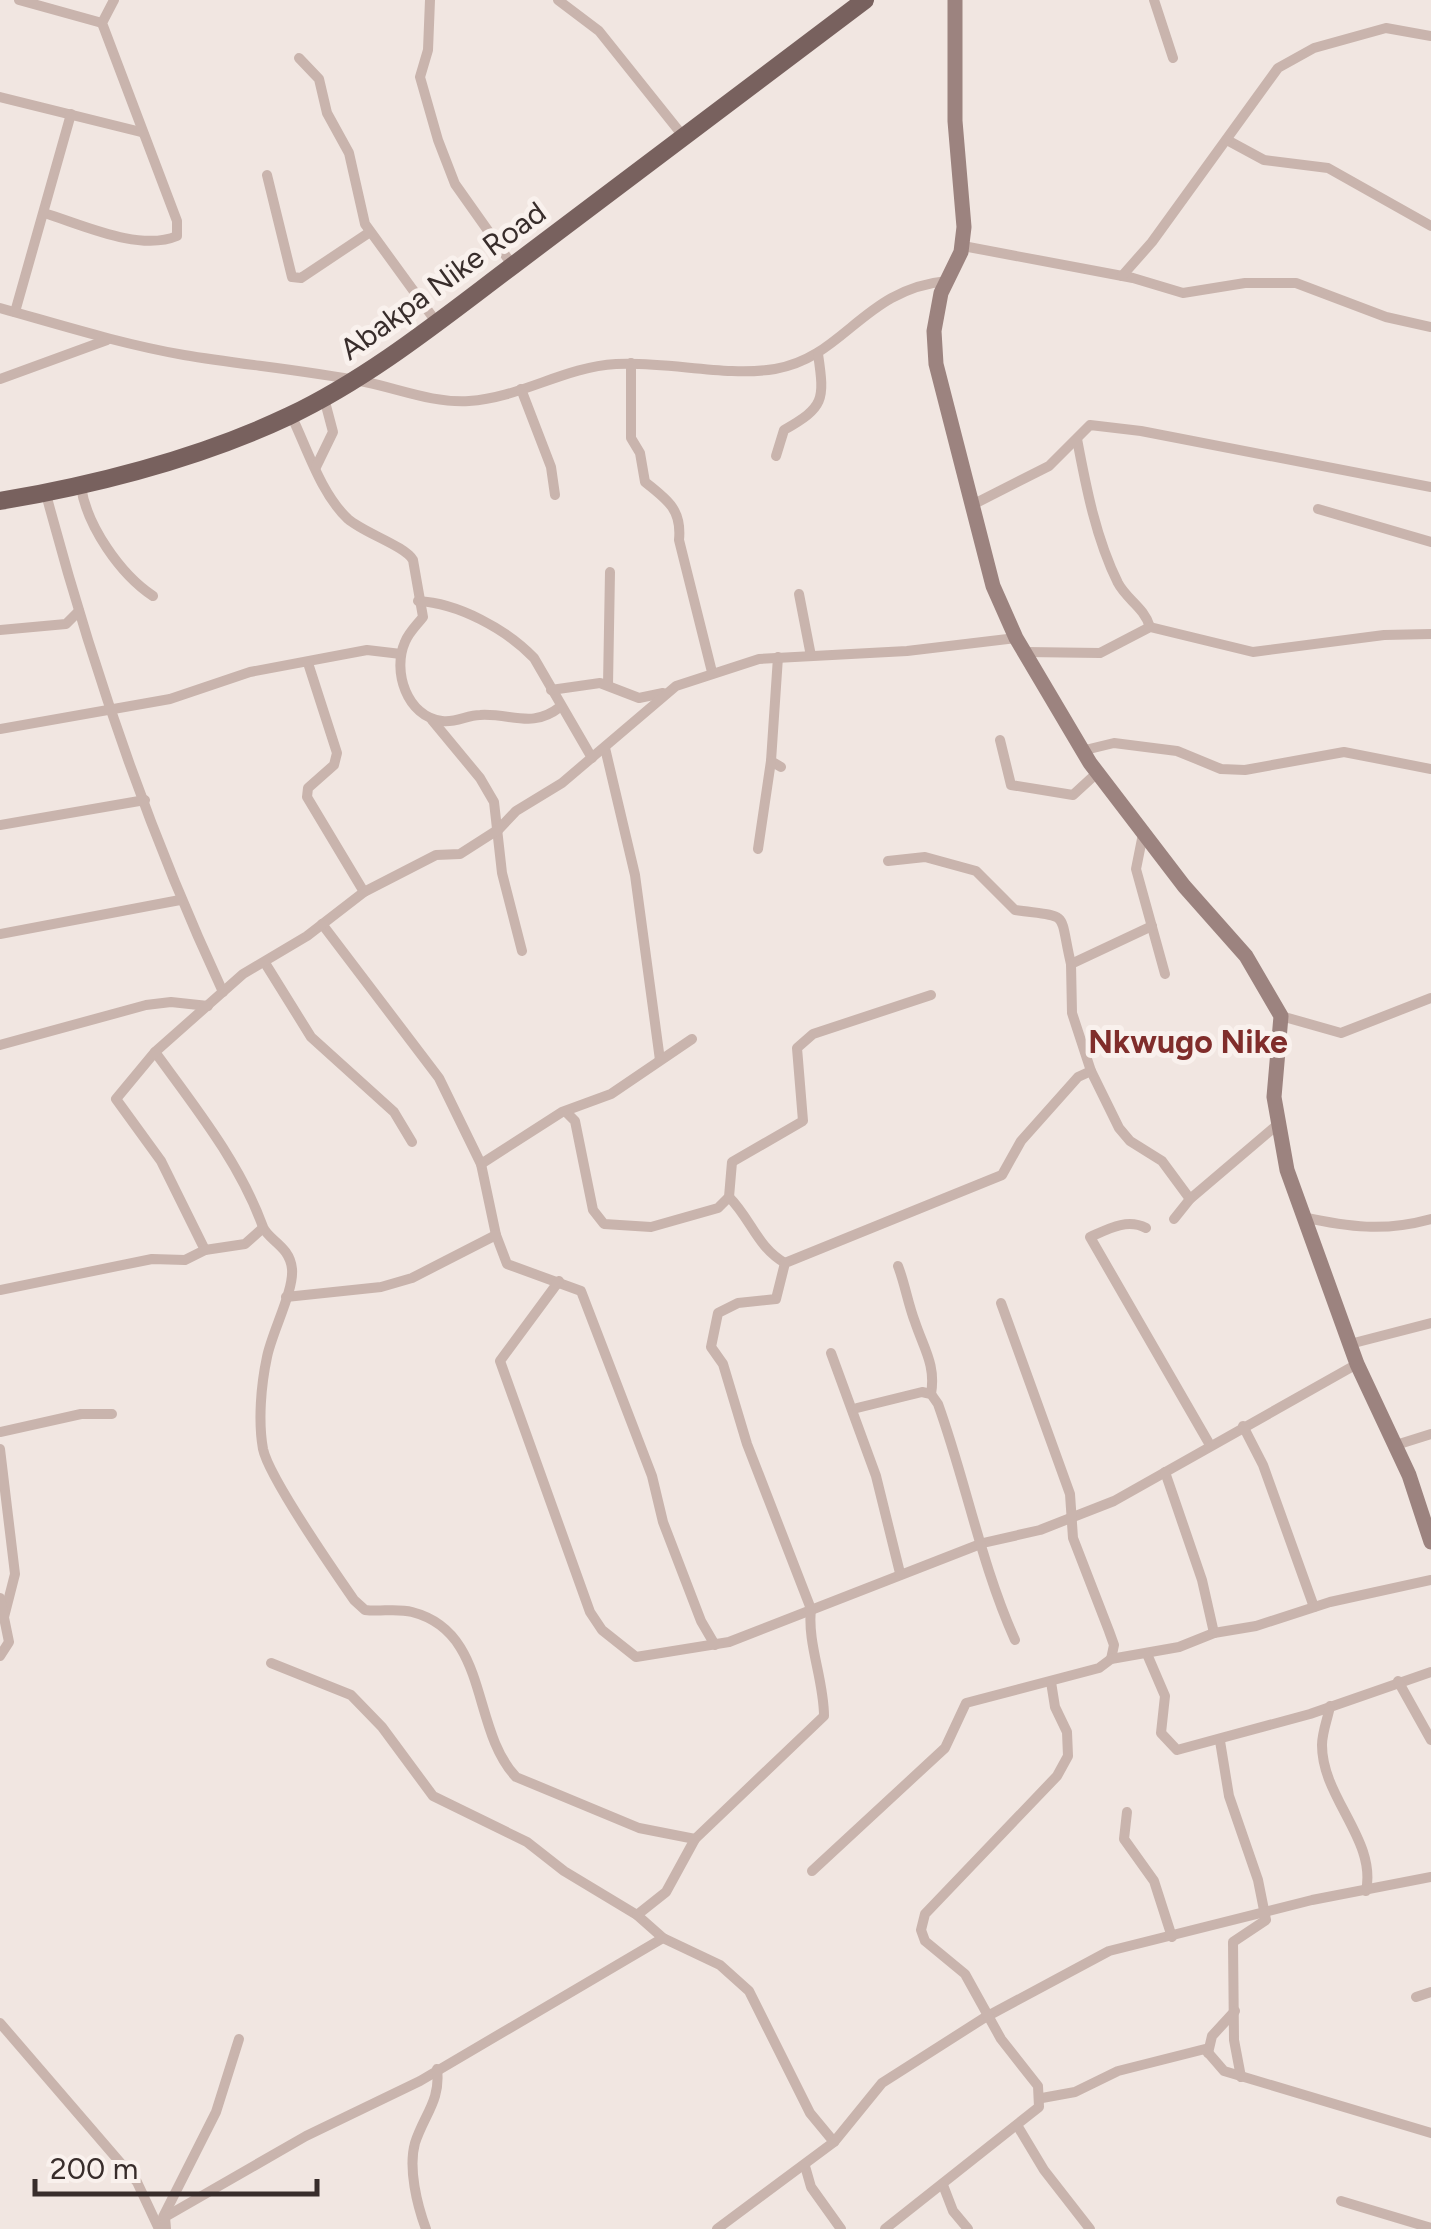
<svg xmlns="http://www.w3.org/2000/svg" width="1431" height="2229" viewBox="0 0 1431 2229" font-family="Figtree,sans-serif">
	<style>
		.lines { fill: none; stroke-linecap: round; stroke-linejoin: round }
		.street { stroke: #c9b4ad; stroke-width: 10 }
		.secondary { stroke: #9c837f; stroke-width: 15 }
		.primary { stroke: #78615e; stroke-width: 18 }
		.labels { text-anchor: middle; stroke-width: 10; stroke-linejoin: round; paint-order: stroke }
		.street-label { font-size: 30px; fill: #382d2b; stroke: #f9f1ed }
		.neighbourhood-label { font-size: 32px; font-weight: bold; fill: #802d2b; stroke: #f9f1ed }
	</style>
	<rect width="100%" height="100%" fill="#f1e6e1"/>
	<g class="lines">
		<!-- street -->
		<g class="street">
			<polyline points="19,0 102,23"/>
			<polyline points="430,0 428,50 420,77 438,140 455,184 513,266"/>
			<polyline points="558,0 599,31 683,136"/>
			<polyline points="1154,0 1173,58"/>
			<polyline points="299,58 319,79 327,113 349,153 365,224 437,323"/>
			<polyline points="0,97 141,132"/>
			<polyline points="1227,140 1264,160 1328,168 1431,226"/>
			<polyline points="267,175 292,277 301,278 370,232"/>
			<path d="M44,213C81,224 139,252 177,236V221L102,23L114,0"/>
			<polyline points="963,246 1133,278 1183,293 1245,283 1296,283 1386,317 1431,327"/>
			<polyline points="1122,276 1152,242 1278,68 1314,48 1386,28 1431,36"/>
			<path d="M0,308C61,325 121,344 184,355C244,365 305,370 365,382C400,389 432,403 469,401C520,398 564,367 616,364C667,361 726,377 775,369C845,357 863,289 947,281"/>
			<polyline points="15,312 71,114"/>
			<path d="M631,363V438L640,453L645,482C668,500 682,510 679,540L712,672"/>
			<polyline points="0,379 107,340"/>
			<polyline points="521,389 551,467 555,495"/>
			<path d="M291,415C307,448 321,494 348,519C364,533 405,546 413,560L423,617C417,625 409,632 405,642C392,671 407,717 442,721C456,723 467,715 480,715C512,713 532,729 560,707"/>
			<path d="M1077,439C1086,487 1096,539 1118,583C1127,600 1144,607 1150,627"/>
			<path d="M776,456L784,430C824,407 825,401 818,354"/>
			<polyline points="316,467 333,432 324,398"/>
			<path d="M81,487C87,526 120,574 153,596"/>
			<path d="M46,494C91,664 149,833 223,992"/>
			<polyline points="974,504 1049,466 1090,425 1141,431 1431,487"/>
			<polyline points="1318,509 1431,542"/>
			<polyline points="799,594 811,656"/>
			<path d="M418,601C458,603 506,629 534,658L592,758"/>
			<polyline points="0,630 66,624 79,611"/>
			<polyline points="1026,652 1100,653 1150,627 1253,652 1384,635 1431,634"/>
			<polyline points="778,657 771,761 781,767"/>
			<polyline points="308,663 337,753 334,765 308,788 307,797 364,892"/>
			<polyline points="608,685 610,572"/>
			<polyline points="551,690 600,683 639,698 663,693"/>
			<polyline points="432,720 480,778 494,802 502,873 522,951"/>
			<polyline points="0,729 170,699 250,672 367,650 401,654"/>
			<polyline points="1000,740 1011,785 1073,795 1097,773"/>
			<polyline points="605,748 635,875 660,1060"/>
			<polyline points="1081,751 1114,743 1177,751 1221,769 1245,770 1344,752 1431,769"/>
			<polyline points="0,825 145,800"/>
			<polyline points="1143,834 1136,869 1165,974"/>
			<polyline points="758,849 771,761"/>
			<path d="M888,861L925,857L976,871L1015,910C1072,918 1058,909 1071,964"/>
			<polyline points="322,924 439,1078 481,1164 496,1235 507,1264 581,1291 652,1476 663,1522 701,1621 715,1645"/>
			<polyline points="1152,926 1071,964 1072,1013 1091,1071 1119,1128 1130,1141 1162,1161 1190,1199"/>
			<polyline points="0,934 180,900"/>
			<polyline points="265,963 311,1037 394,1112 412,1142"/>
			<polyline points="1281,1016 1341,1033 1431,998"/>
			<polyline points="0,1045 146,1005 171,1002 208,1006"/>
			<path d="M155,1052C195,1107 240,1163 263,1227C268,1240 290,1246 292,1269C294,1291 272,1332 267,1357C261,1385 258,1421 263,1449C269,1478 334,1571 354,1600L365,1610C380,1612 397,1608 412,1612C490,1632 470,1728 516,1777L639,1828L695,1839"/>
			<polyline points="566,1112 575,1121 593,1210 604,1224 651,1227 718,1208 729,1197 732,1162 803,1121 797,1048 813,1034 931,995"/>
			<polyline points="481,1164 562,1112 611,1094 692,1039"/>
			<path d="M729,1197C751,1219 757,1247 785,1263"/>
			<path d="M1302,1217C1349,1227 1384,1232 1431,1219"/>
			<polyline points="1174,1219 1190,1199 1277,1125"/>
			<path d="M1146,1228C1127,1218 1108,1229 1090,1237L1210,1445"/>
			<polyline points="205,1250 161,1161 116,1099 155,1052 243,974 307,936 364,892 436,855 460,854 499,829 516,811 562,783 676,686 759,659 907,651 1016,638"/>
			<path d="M898,1266C905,1284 908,1304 915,1322C924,1349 936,1365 931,1394"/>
			<polyline points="559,1281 500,1361 590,1612 602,1630 636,1657 729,1642 983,1543 1040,1530 1114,1501 1357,1364"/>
			<polyline points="0,1290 152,1259 185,1260 205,1250 245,1244 263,1228"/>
			<polyline points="286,1297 381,1287 412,1278 496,1235"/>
			<polyline points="1001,1303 1070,1494 1073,1538 1109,1631 1114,1645 1111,1659"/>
			<polyline points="1350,1344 1431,1323"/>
			<polyline points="831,1353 876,1476 900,1573"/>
			<path d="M857,1408L922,1392L931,1394L938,1404C966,1482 981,1564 1015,1640"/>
			<polyline points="1243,1426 1263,1465 1314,1607"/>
			<polyline points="0,1432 81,1414 112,1414"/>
			<polyline points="1396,1445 1431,1434"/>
			<polyline points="0,1449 15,1574 4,1617"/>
			<polyline points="1165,1472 1202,1580 1214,1633"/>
			<polyline points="0,1598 9,1642 0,1656"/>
			<polyline points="1147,1654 1165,1696 1161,1733 1177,1750 1310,1714 1431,1672"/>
			<polyline points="271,1663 351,1695 382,1727 433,1796 527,1842 564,1871 637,1915 663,1938 720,1965 749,1991 810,2113 834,2142"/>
			<polyline points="1398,1681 1431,1740"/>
			<path d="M1330,1706C1328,1718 1322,1732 1322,1745C1322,1798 1377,1840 1366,1891"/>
			<polyline points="1220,1741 1229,1796 1258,1880 1266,1920 1233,1942 1234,2040 1241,2077"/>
			<polyline points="1127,1812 1124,1839 1154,1881 1172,1937"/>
			<polyline points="812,1871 945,1748 966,1703 1099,1668 1111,1659 1179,1647 1214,1633 1256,1626 1330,1602 1431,1580"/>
			<path d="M637,1915L666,1892L695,1839L824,1716C824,1680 807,1643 811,1609L747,1444L723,1364L711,1347L718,1313L738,1303L776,1299L785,1263L1002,1175L1021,1141L1078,1077L1091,1071"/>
			<polyline points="1416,1997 1431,1992"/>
			<polyline points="0,2023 137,2182 159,2229"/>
			<polyline points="1208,2053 1212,2036 1235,2011"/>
			<polyline points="1042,2098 1075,2092 1118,2071 1205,2049 1224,2071 1431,2133"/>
			<polyline points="1017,2125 1044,2170 1090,2229"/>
			<polyline points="805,2166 811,2187 841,2229"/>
			<polyline points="943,2185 953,2211 968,2229"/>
			<polyline points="1341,2201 1431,2228"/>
			<polyline points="163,2217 216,2112 239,2039"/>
			<polyline points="166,2229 165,2217 306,2136 420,2081 663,1938"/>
			<path d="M426,2229C417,2205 408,2168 415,2143C424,2115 441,2100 437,2069"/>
			<polyline points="717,2229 834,2142 882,2083 984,2018 1109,1951 1312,1900 1431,1877"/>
			<polyline points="885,2229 1039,2107 1038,2086 1001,2039 965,1974 925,1941 921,1930 925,1914 1057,1776 1068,1756 1067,1732 1055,1707 1051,1682"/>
		</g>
		<!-- secondary -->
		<polyline class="secondary" points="955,0 955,121 964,227 961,252 941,293 934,331 936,364 993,586 1016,638 1090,763 1184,886 1246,956 1281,1016 1274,1097 1287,1170 1357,1364 1409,1475 1431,1542"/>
		<!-- primary -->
		<path class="primary" d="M0,501C99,484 198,459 289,416C371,377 443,318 515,264C632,176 748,87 865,0"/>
	</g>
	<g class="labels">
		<!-- street labels -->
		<g class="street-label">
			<text transform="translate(443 281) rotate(-36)" y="10">Abakpa Nike Road</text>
		</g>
		<!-- neighbourhood labels -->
		<g class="neighbourhood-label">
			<text x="1188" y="1053">Nkwugo Nike</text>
		</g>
	</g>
	<!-- scale -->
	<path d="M35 2179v15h282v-15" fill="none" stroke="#382d2b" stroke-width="5"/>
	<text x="50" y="2179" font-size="30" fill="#382d2b" stroke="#f9f1ed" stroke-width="8" paint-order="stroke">200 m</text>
</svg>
